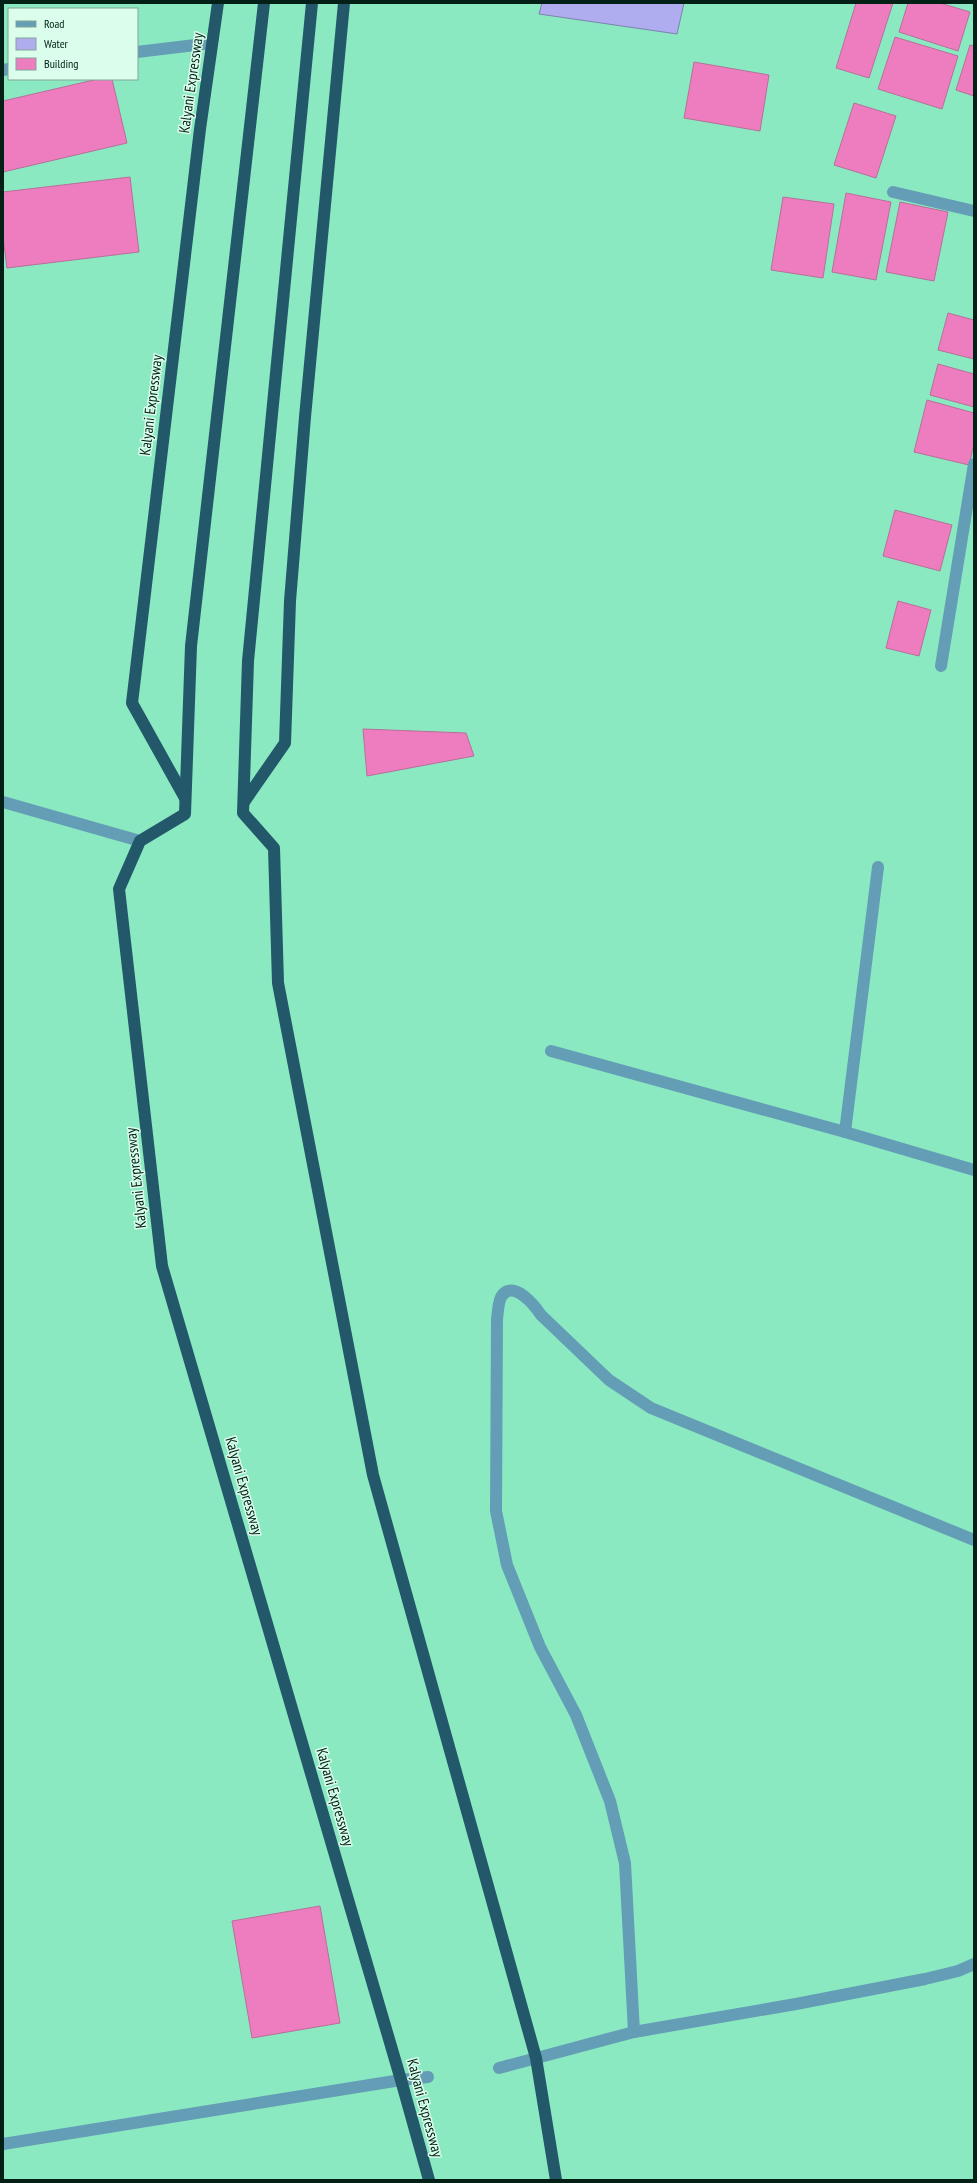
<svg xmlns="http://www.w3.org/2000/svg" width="977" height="2183" viewBox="0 0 977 2183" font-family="'PT Sans Narrow',sans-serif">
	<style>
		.water { fill: #afadef; stroke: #7b83ae }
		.building { fill: #ed7dbf; stroke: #b86f99 }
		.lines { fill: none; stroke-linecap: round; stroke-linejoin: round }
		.minor { stroke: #639eb6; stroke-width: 12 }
		.highway { stroke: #23576a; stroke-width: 12 }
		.labels { text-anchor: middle; stroke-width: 3; stroke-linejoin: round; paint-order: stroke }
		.street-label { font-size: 15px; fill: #022015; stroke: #dafdec }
	</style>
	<rect width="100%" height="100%" fill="#8be9c1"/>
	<!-- water -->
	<polygon class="water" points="542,3 684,3 677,34 539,14"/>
	<!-- building -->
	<g class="building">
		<polygon points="856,3 893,3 869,78 836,68"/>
		<polygon points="908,3 940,3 970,12 958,51 899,32"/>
		<polygon points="895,37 958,56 942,109 878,89"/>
		<polygon points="970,45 974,46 974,96 956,90"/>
		<polygon points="694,62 769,75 760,131 684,118"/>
		<polygon points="98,79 112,79 127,143 3,172 3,101"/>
		<polygon points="854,103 896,116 876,178 834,165"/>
		<polygon points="130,177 139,252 7,268 3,237 3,192"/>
		<polygon points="846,193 891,202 876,280 832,272"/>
		<polygon points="783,197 834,204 823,278 771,270"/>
		<polygon points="900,202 948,212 934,281 886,272"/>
		<polygon points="948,313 974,320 974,359 938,350"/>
		<polygon points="938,364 974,374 974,407 930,395"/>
		<polygon points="927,400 974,413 974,444 969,465 914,452"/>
		<polygon points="895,510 952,525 940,571 883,556"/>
		<polygon points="898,601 931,610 919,656 886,648"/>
		<polygon points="363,729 466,733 474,756 367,776"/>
		<polygon points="320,1906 340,2023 252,2038 232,1921"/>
	</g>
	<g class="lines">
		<!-- minor -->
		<g class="minor">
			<polyline points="137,52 212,43"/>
			<polyline points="3,70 9,69"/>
			<polyline points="893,192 974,211"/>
			<polyline points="941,666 974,464"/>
			<polyline points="3,802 140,841"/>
			<polyline points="551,1051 845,1132 974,1170"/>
			<polyline points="845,1132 878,867"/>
			<path d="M634,2032L625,1863L610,1801L576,1715L540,1647L507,1565L496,1511L497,1319C498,1312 498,1304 501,1297C513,1278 535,1306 541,1315L609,1380L651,1408L974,1540"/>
			<polyline points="499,2068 634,2032 796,2004 925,1979 958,1971 974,1964"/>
			<polyline points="3,2144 401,2080 428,2077"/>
		</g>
		<!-- highway -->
		<g class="highway">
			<polyline points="264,3 191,646 185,814 140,841 119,889 162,1266 401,2080 429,2180"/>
			<polyline points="312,3 248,661 243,813 274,848 278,983 373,1475 536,2058 556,2180"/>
			<polyline points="185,798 132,703 200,129 218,3"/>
			<polyline points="244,802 285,743 290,601 305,417 344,3"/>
		</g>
	</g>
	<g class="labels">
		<!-- street labels -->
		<g class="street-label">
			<text transform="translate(191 83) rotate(-82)" y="5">Kalyani Expressway</text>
			<text transform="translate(151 405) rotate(-83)" y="5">Kalyani Expressway</text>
			<text transform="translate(136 1178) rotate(-96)" y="5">Kalyani Expressway</text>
			<text transform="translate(244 1486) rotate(74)" y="5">Kalyani Expressway</text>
			<text transform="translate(335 1797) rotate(74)" y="5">Kalyani Expressway</text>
			<text transform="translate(425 2108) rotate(75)" y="5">Kalyani Expressway</text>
		</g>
	</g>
	<!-- border -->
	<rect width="977" height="2183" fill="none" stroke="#022015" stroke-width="8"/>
	<!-- legend -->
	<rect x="8" y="8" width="130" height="72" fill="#dafdec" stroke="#84a596"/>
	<rect x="16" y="21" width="20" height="6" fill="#639eb6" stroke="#84a596"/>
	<text x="44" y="28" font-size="12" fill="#022015">Road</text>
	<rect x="16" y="38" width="20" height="12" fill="#afadef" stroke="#84a596"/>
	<text x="44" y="48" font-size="12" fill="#022015">Water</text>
	<rect x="16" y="58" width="20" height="12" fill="#ed7dbf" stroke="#84a596"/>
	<text x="44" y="68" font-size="12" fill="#022015">Building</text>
</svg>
